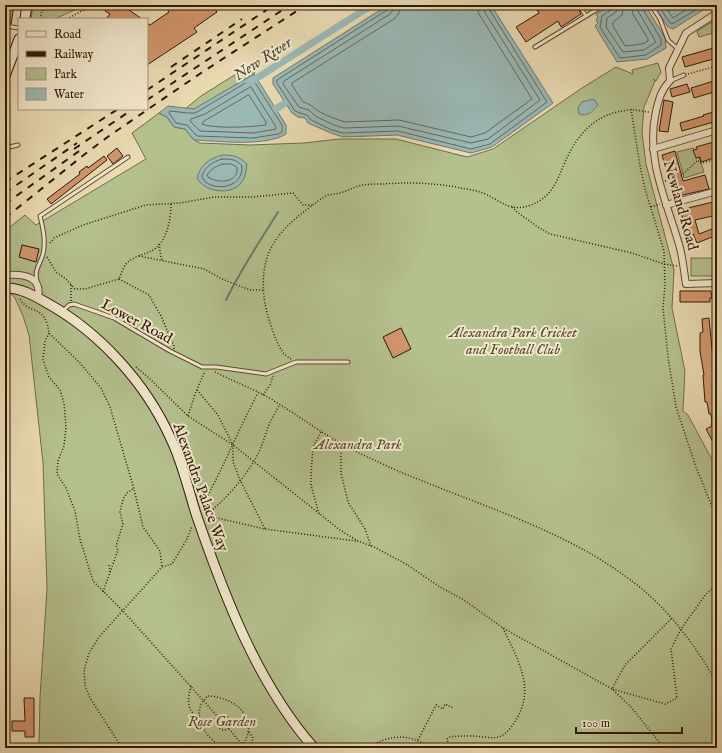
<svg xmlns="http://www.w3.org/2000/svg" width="722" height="753" viewBox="0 0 722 753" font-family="'IM FELL English',serif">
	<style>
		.green { fill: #b4c08e; stroke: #716c48 }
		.water { fill: #9ab8b5; stroke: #6f786e }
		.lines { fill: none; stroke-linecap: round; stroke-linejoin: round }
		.shore { stroke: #64685c; stroke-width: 1 }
		.stream { stroke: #6f786e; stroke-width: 2 }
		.canal { stroke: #9ab8b5; stroke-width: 7 }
		.building { fill: #d2966c; stroke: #2e1903 }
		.lane-casing { stroke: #5d492f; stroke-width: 5 }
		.street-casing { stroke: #5d492f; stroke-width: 8 }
		.secondary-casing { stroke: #2e1903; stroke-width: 11 }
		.path { stroke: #2e1903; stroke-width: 1.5; stroke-dasharray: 1 2; stroke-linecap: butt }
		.lane { stroke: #f1e7cd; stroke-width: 3 }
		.street { stroke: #f1e7cd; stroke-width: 6 }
		.secondary { stroke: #f1e7cd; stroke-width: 9 }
		.rail { stroke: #2e1903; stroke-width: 2; stroke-dasharray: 7 7; stroke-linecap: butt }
		.labels { text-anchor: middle; stroke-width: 4; stroke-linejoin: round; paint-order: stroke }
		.street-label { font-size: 15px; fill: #2e1903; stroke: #f1e7cd }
		.park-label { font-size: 15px; font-style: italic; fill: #564b2d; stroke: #f1e7cd }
		.water-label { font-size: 16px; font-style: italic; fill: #4e4938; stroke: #f1e7cd }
	</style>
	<rect width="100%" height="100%" fill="#e9dab2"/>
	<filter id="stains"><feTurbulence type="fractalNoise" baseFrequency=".005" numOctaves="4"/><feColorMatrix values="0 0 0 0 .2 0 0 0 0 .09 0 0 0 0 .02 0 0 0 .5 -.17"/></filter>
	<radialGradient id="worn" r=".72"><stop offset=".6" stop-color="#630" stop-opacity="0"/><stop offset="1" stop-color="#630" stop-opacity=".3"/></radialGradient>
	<!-- green -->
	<g class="green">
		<polygon points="33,5 85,5 55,19 31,19"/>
		<polygon points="717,19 717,32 699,37 697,31"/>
		<polygon points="257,61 254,74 201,106 194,109 185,109 201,96"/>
		<polygon points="658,63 661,72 656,81 653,79 655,81 644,107 642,133 646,164 674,270 672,308 685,371 683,411 688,415 717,469 717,748 44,748 44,746 39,746 40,697 47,589 43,463 29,335 23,316 15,298 5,288 5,231 25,215 36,225 146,159 132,133 159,113 167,117 174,127 185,129 194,140 200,143 250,145 304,143 339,139 396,139 467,157 493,149 582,88 616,67 633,74 632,70"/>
		<polygon points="693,148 696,158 699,157 704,172 684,178 677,152"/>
		<rect x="691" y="258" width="26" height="18"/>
	</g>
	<!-- water -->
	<g class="water">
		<polygon points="388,5 491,5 553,103 492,147 471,153 397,135 343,137 331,133 308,123 305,118 298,117 292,113 273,84 273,78"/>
		<polygon points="612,5 645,5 665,38 666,48 647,59 617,62 595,26 598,23 596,20 598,18 596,14"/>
		<polygon points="653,5 711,5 673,29 668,27"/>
		<path d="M254,74L286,125V134C265,147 218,141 194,140L185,129L174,127L167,117L159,113L168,106L194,109Z"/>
		<path d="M594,99L598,105C592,112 588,117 579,114L578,108L582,102Z"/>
		<path d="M222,155C234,155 238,156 247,164C246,171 246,177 241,183C231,196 204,192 197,178C201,164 209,159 222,155Z"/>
	</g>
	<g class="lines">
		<!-- shore -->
		<g class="shore">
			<polyline points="389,5 387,10 280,78 277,80 277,83 295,111 300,113 307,115 311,120 332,130 343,133 398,131 471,149 490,144 547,102 489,9 488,5"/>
			<polyline points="394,5 393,10 390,14 284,81 283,84 299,107 309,110 315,116 334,125 344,128 398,126 471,143 488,139 540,100 484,11 483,5"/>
			<path d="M400,5L399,13L394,19L292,83V85L303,102C313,105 312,107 320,112C327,116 336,119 345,122L399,120L471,137L485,133L532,99L479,14L477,5"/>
			<polyline points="613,5 612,9 602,16 600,27 620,58 646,55 661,45 661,39 642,8 642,5"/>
			<polyline points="618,5 616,12 607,18 606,27 623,52 644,50 656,42 638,11 637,5"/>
			<polyline points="624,5 622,15 613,22 613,26 625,46 642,44 648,41 648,39 633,14 631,5"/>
			<polyline points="658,5 670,23 672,24 704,5"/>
			<polyline points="664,5 673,18 694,5"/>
			<polygon points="251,80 254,81 282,125 282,132 278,134 253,138 197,136 187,125 176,123 169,113 170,111 188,113 195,113"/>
			<polygon points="251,87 276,127 276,129 253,133 200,131 190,121 191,119 205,114"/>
			<path d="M249,95L266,122V125C251,127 215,129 202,124L203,122Z"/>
			<path d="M222,159C231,159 236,159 242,166C244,191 206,192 202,176C205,166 213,162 222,159Z"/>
			<path d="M223,164H231L237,167C239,183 218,184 208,177L207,175C211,169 216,166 223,164Z"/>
		</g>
		<!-- stream -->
		<path class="stream" d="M226,300C241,269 260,241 278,212"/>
		<!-- canal -->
		<g class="canal">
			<polyline points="249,83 372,5"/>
			<polyline points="276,109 285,103"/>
		</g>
	</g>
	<!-- building -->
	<g class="building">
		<polygon points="5,5 14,5 11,24 5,23"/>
		<polygon points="109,5 122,5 142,19 106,19 110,14 105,11"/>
		<polygon points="164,5 212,5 217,12 194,28 197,32 147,65 147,23 150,25 169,12"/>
		<polygon points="534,5 576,5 581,14 561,27 558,21 526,42 516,27 539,13"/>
		<polygon points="717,47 717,58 685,67 682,57"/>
		<polygon points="717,80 717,91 694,98 691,88"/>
		<polygon points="687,84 690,92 672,97 670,89"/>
		<polygon points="664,100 673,102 668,132 659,131"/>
		<polygon points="717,111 717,121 682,131 680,123 704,116 703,115"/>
		<polygon points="717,141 717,157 701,162 700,157 696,158 693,150 697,149 696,147"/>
		<polygon points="117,148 123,156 113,164 107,156"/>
		<polygon points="675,151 683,181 705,175 709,189 674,197 662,155"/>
		<polygon points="104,156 107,160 51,204 47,199 80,174 79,172 87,166 88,168"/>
		<polygon points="717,201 717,215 695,220 699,234 717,227 717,235 697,243 693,234 688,236 680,210"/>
		<polygon points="22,245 39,249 36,262 19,257"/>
		<polygon points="680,291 711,291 712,298 710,298 710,302 680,302"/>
		<polygon points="709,318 717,400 717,450 706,429 712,426 711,424 712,423 711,414 709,414 707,402 705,402 703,375 704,375 700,351 700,333 703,332 702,319"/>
		<polygon points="401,328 411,349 393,358 383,337"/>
		<polygon points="24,698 34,698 34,737 25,737 25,731 12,731 12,721 25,721"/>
	</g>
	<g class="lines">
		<!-- lane casing -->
		<g class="lane-casing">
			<g id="lane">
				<polyline points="579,5 586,16"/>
				<polyline points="651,5 660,19 668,40 678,49"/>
				<polyline points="5,26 19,28"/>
				<polyline points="535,47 604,5"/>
				<polyline points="670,81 684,75"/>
				<polyline points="5,148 18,145"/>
				<path d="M37,281C34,269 40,265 43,254C46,241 43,228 40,216L128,157"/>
				<polyline points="63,311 69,305 74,304 100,313 114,318 170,351 202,367 216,367 266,374 296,362 348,362"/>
			</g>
		</g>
		<!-- street casing -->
		<g class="street-casing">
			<g id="street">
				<path d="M717,13L686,33L669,68L670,81C661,90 659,99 656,111C645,160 667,201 680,248C683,260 684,272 686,284L717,283"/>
				<polyline points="653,149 717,130"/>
				<polyline points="666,205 717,191"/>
				<path d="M5,279L8,275C25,274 42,277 38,298"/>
			</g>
		</g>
		<!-- secondary casing -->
		<g class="secondary-casing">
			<g id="secondary">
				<polyline points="25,19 27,5"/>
				<polyline points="5,76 19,39"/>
				<path d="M5,288C19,287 35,296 47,303C99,332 145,382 170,437C182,461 188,488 196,514C224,595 257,683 314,748"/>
			</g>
		</g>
		<!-- path -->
		<g class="path">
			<polyline points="40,19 42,11 50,5"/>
			<polyline points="67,19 93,5"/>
			<polyline points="688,74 717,66"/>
			<polyline points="631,109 640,166 645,189 664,251 665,285 663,308 668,357 676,407 696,467 713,509 717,516"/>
			<polyline points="681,176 698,160 700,163 702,163 717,159"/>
			<polyline points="665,181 669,180"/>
			<polyline points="512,207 517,212 538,227 550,234 632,253 664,264 677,266"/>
			<polyline points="651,207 660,204"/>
			<polyline points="50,243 54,238 83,225 146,205 180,203 214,197 253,197 293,193 303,205 312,205"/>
			<polyline points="159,244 161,257 163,261"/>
			<polyline points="139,256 204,269 222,279 250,290 263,290"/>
			<path d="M47,257L56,272L66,279L75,289H85L119,279C121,274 123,268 126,264C132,257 143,255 151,251C167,244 171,219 171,203"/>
			<polyline points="119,279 149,295 161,316 174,346 174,349"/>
			<path d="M20,299C30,316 45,303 49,333L80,363L101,388L110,407L134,489L143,527L160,551L162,567"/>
			<polyline points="71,301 71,285"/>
			<polyline points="49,333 45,341 43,360 49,377 60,390 64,403 66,427 64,446 58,461 57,474 66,488 75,511 80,539 93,581 123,611 219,718"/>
			<path d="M291,359C288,357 284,355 282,351C275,341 265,310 264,297C260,255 274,235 306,210C313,205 321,198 328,195C333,194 338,194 343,192C350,190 356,186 363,185C370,184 377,184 384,184C408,182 433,183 456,187C465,189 475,190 483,193C500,200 510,213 531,205C552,197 557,181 565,162C578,133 596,113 629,110C636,109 643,112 650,112"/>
			<polyline points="136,367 150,379 188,416 233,445 340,530 358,541 374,547 406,564 440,587 464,600 503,628 612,689 631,707 664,748"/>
			<path d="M215,372C231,380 248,387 264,395C296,413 324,436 357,452C378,462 399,472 420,480C496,511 578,536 642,589C673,615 698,649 717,684"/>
			<polyline points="197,390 218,415 233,445 233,462 240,480 265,529"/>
			<polyline points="263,395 270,385 273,376"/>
			<polyline points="188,416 195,394 205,371"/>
			<polyline points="342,444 341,455 341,473 348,502 365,529 371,546"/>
			<path d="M202,506C223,469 238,430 258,393"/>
			<polyline points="319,514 311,485 311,475 313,447 321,432"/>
			<polyline points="204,515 265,529 356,541"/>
			<path d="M206,515C226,499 246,477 258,454C263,444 266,432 270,422C273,417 276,411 279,406"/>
			<polyline points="109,565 110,572"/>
			<polyline points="103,592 118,550 116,546 123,524 120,512 123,499 127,493 133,489"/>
			<polyline points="671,619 625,665 612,689 665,704 677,698 671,649 681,629 706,594 717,585"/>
			<path d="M191,686C188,698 186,708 196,716H200"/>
			<path d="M208,696C235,697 260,718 243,745C239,746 235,748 230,748C208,747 187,711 208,696Z"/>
			<circle cx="224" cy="723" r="7"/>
			<polyline points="229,729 245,748"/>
			<polyline points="249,732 253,738 250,748"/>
			<polyline points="418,740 436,705 443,709 445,704 453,708"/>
			<polyline points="122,748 90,698 85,686 84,670 89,653 99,637 162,567 172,564 187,539 192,526"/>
			<path d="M366,748C393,734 406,733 432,748"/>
			<path d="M449,748L447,739L450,737C457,736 464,736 472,736C480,736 491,739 499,737C507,734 512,726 516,720C536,687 517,659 503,628"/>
		</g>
		<!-- lane -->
		<use href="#lane" class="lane"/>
		<!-- street -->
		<use href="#street" class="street"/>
		<!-- secondary -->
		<use href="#secondary" class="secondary"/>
		<!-- rail -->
		<g class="rail">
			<polyline points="171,67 242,19"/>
			<polyline points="147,90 274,5"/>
			<polyline points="147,100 290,5"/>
			<polyline points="74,149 133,109"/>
			<polyline points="5,182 118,109"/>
			<polyline points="5,193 77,143"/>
			<polyline points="5,204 82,149"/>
			<polyline points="5,218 85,154 109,136 201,73 306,5"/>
		</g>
	</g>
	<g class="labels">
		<!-- street labels -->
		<g class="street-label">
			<text transform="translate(681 205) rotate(74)" y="5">Newland Road</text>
			<text transform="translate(137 321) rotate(28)" y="5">Lower Road</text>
			<text transform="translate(201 487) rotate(70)" y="5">Alexandra Palace Way</text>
		</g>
		<!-- park labels -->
		<g class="park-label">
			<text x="513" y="337">Alexandra Park Cricket<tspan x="513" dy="17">and Football Club</tspan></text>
			<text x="358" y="449">Alexandra Park</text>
			<text x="222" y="726">Rose Garden</text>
		</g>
		<!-- water labels -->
		<g class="water-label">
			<text transform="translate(262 58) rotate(-33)" y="6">New River</text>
		</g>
	</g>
	<!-- margin -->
	<rect width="722" height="753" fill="none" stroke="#e9dab2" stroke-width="20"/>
	<rect x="6" y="6" width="710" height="741" fill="none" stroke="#2e1903" stroke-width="2"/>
	<rect x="10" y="10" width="702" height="733" fill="none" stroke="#2e1903"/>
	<!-- legend -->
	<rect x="18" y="18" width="130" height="92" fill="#f1e7cd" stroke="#a3957c"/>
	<rect x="26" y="31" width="20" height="6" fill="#f1e7cd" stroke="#a3957c"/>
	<text x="54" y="38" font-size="12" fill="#2e1903">Road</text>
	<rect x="26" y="51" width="20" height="6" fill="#2e1903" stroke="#a3957c"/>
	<text x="54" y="58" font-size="12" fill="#2e1903">Railway</text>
	<rect x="26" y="68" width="20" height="12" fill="#b4c08e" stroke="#a3957c"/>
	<text x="54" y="78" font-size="12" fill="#2e1903">Park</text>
	<rect x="26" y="88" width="20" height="12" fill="#9ab8b5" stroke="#a3957c"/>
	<text x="54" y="98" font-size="12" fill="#2e1903">Water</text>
	<!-- scale -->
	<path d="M576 727v6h106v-6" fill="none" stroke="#2e1903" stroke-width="2"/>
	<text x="582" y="727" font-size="12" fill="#2e1903" stroke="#f1e7cd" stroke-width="3" paint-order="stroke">100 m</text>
	<rect width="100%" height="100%" filter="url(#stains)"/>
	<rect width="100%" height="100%" fill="url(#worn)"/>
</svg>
